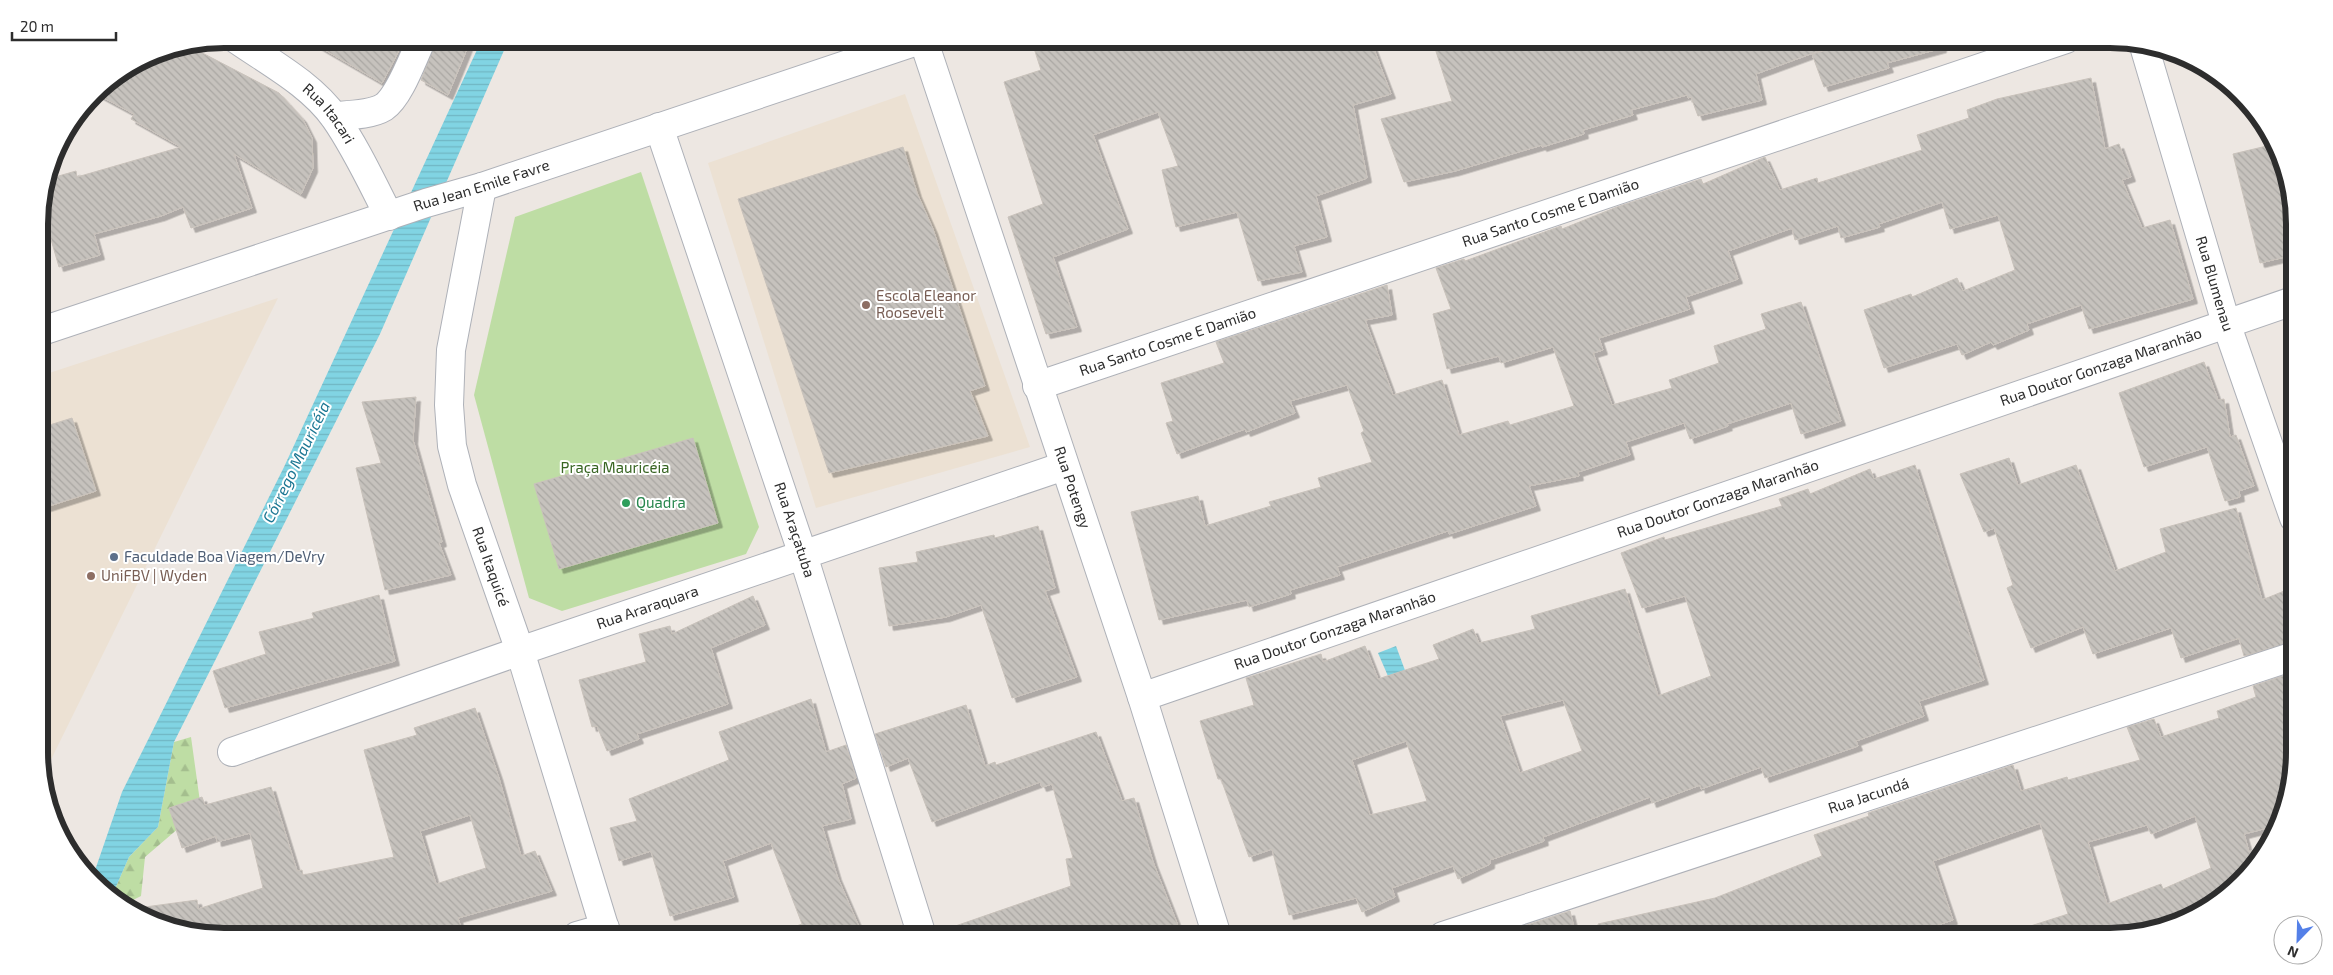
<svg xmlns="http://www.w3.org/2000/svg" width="2333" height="975" viewBox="0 0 2333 975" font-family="'Exo 2',sans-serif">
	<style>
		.education { fill: #ece1d3 }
		.forest { fill: url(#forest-firs) }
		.park { fill: #bedda4 }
		.water { fill: url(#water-rules) }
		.building { fill: url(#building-back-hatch); stroke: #c9c2bb; fill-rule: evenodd; filter: url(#shadow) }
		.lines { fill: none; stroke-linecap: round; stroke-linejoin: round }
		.street-casing { stroke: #aeb1b8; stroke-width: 30 }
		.secondary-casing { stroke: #aeb1b8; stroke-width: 30 }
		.street { stroke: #fff; stroke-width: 28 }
		.secondary { stroke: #fff; stroke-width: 28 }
		.education-dot { fill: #8d6e63; stroke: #fff; stroke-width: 2 }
		.leisure-dot { fill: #2e9e5b; stroke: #fff; stroke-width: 2 }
		.service-dot { fill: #5c6f8a; stroke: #fff; stroke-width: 2 }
		.labels { text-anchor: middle; stroke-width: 4; stroke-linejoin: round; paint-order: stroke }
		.street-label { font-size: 15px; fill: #2d2d2d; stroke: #fff }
		.education-label { font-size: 15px; fill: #785e54; stroke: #fff; text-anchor: start }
		.park-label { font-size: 15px; fill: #386523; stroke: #fff }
		.leisure-label { font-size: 15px; fill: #27864d; stroke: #fff; text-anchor: start }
		.service-label { font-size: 15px; fill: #4e5e75; stroke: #fff; text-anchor: start }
		.water-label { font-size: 16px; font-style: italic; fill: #1c7793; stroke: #fff }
		.rim { fill: none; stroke: #2d2d2d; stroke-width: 6 }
	</style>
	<defs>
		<pattern id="forest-firs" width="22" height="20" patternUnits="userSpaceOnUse" patternTransform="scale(1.25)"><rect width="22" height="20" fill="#bedda4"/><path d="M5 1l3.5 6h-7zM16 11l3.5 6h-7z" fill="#a4be8e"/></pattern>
		<pattern id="water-rules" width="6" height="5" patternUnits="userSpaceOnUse" patternTransform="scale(1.25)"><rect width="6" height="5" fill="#81d4e3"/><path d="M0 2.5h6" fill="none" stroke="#70b6c3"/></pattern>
		<pattern id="building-back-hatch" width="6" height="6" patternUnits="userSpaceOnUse" patternTransform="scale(1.25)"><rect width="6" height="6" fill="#c6c2bd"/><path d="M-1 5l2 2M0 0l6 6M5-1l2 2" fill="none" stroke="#aaa7a3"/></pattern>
		<filter id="shadow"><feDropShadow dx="4.5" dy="4.5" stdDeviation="0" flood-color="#0004"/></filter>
	</defs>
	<rect width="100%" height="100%" fill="#ede7e2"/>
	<!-- education -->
	<g class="education">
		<polygon points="905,94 1030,447 816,508 708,163"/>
		<polygon points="278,298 41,780 40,376"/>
	</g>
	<!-- forest -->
	<polygon class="forest" points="191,737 201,809 145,857 141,896 123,905 111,898 129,857 158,827 174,742"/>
	<!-- park -->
	<polygon class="park" points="641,172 759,527 746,554 562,611 529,598 474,395 515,217"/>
	<!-- water -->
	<g class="water">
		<polygon points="482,39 509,39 380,334 174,742 158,827 129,857 111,898 92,879 122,792 284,467"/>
		<polygon points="1396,646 1410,684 1394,690 1378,653"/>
	</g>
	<!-- building -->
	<g class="building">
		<polygon points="306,39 405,39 382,83"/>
		<polygon points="437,39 471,39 448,95 421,80"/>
		<polygon points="1031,39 1370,39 1391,94 1353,105 1367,178 1316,196 1327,237 1294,246 1302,272 1258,281 1237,212 1176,227 1162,170 1178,166 1158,112 1093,135 1128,229 1053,257 1077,327 1046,334 1008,217 1043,204 1004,82 1041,70"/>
		<polygon points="1432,39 1842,39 1843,42 1756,74 1762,100 1698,116 1691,97 1688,98 1687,95 1631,110 1633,115 1583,130 1584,134 1542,147 1542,145 1455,171 1404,182 1381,119 1452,101"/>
		<polygon points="1869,39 1941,39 1942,48 1887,63 1889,68 1824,87 1812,54"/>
		<polygon points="189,46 279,93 302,118 312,138 313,168 301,194 234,154 252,208 191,228 183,207 161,216 94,234 100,255 59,267 41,205 48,179 76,171 77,177 181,147 131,119 134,114 95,93 101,85 153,53"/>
		<polygon points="2091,78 2105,149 2119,144 2131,177 2122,180 2142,228 2170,220 2193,299 2089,329 2081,305 2027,324 2029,330 1993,345 1991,342 1962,355 1957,344 1884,368 1864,310 1911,294 1912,297 1957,278 1963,291 2015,270 1998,215 1950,229 1942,202 1879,224 1880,227 1841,238 1838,226 1795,240 1792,228 1728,251 1738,279 1686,297 1690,309 1599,338 1603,350 1593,353 1612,405 1672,388 1669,380 1719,363 1714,346 1766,329 1761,314 1801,302 1841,421 1801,434 1791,403 1727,424 1728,426 1690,439 1684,423 1626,442 1630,455 1578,472 1579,476 1529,486 1536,506 1449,534 1448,531 1337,567 1340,575 1290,590 1291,594 1249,607 1247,600 1159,620 1131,512 1198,496 1205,526 1271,506 1269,502 1321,487 1318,478 1372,462 1361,433 1364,431 1347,385 1290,401 1295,413 1246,432 1245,429 1177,454 1166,423 1173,421 1161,383 1224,363 1216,342 1387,285 1392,315 1365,320 1393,395 1442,380 1459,435 1508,421 1510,425 1574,406 1553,347 1501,363 1499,356 1447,369 1433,314 1451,309 1436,268 1464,259 1465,261 1561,226 1562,229 1617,207 1701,179 1703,184 1765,157 1780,190 1817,178 1818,183 1922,150 1917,135 1969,118 1967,110 1997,99"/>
		<polygon points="2275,144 2280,153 2287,177 2282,179 2293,223 2293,255 2260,263 2233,154"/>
		<polygon points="903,147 917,193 933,229 985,386 970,391 988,436 829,473 738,199"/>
		<polygon points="2204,362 2218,400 2224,399 2230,437 2236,435 2254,486 2239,491 2240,497 2225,501 2207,447 2144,467 2119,393"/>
		<polygon points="416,397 413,440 442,542 439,543 451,575 385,590 356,468 381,463 362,402"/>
		<polygon points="72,418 96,491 40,509 40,428"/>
		<polygon points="693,438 718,523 559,569 534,484"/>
		<polygon points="2009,458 2018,485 2076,465 2115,571 2166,552 2160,529 2236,508 2262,600 2294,587 2294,641 2244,656 2239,638 2181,658 2171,628 2093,654 2083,627 2031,648 2007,588 2013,585 1994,528 1984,532 1960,474"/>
		<path d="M1915,465L1984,680L1919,701L1924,716L1856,741L1858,746L1765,778L1761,767L1701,789L1700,785L1652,803L1650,797L1543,837L1544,841L1490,860V864L1458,879L1453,866L1392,888L1395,897L1362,912L1356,898L1289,915L1272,849L1249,857L1221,779H1218L1200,721L1254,705L1246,678L1321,654L1323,662L1365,646L1378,679L1439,659L1433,645L1473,629L1479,643L1535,629L1531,616L1625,589L1658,696L1711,676L1685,596L1642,608L1621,553L1664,537L1665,540L1782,506L1779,499L1808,489L1810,494L1870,469L1874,479ZM1563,700L1582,751L1520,773L1500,716ZM1406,741L1427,801L1370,815L1352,760Z"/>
		<polygon points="1038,526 1055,588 1045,591 1077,677 1012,698 981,605 946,617 889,626 879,568 918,562 916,552 994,535 995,538"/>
		<polygon points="379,595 395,661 225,708 213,671 266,654 259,632 314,618 312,613"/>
		<polygon points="753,596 765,625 711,648 728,704 637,734 639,739 607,751 597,726 592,727 579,680 646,662 639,634 670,626 672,634"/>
		<path d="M2294,672V752L2280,822L2279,825L2244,834L2249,852L2267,845L2256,864L2222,898L2169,926L2121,936H2019L2018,930L2068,914L2040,823L1933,861L1953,920L1905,936H1599L1598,924L1715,898L1822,856L1814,835L1869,816L1868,813L2013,765L2021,791L2067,777L2068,780L2140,760L2127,727L2154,719L2161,737L2219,718L2217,711L2256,697L2253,686ZM2195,816L2211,868L2163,889L2161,884L2107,904L2088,842L2147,825L2151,834Z"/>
		<polygon points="811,699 826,752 846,745 856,778 842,784 851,819 822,826 837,876 863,936 780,936 779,932 802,924 771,843 723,861 734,897 670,916 651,851 619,861 610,828 637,821 629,799 729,760 719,732"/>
		<polygon points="966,705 985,766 995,762 996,765 1096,732 1122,801 1134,798 1153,862 1182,936 939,936 938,932 1071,886 1066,859 1073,858 1052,784 1042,787 1040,782 932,822 908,758 886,767 875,734"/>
		<path d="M475,708L498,775L521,856L535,851L552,891L458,918L464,936H224L153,922L130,909L197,900L198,909L263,888L250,833L217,842L216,836L182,848L169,808L202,797L205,805L271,787L297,871L302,870L303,875L394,857L364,750L417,735L414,728ZM470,815L486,868L436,884L420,831Z"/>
		<polygon points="1570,911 1576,936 1493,936"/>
	</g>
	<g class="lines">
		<!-- street casing -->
		<g class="street-casing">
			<g id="street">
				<path d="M334,116C349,115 371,115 384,107C400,96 413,57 422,39"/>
				<path id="s1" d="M659,127L803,555L922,936"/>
				<path id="s2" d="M482,187L451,350L449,405L452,446L462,485L520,651L607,936"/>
				<path id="s3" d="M1037,386L2066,39"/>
				<path id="s4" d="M1142,697L2293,301"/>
				<path id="s5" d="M232,752L520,651L1064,466"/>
				<polyline points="577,936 605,928"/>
				<path id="s6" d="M1443,936L2294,656"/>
			</g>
		</g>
		<!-- secondary casing -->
		<g class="secondary-casing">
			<g id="secondary">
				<path id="s7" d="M236,39C269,62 311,84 335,118C356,148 372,183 389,216"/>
				<path id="s8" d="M2144,46L2226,323L2294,518"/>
				<path id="s9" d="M39,332L426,203L482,187L923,39L1142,697L1217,936"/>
			</g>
		</g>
		<!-- street -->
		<use href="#street" class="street"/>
		<!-- secondary -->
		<use href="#secondary" class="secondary"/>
	</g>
	<!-- markers -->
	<g class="education-dot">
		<circle cx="866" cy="305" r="5"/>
		<circle cx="91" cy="576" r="5"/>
	</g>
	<circle class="leisure-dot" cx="626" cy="503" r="5"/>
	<circle class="service-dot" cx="114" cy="557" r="5"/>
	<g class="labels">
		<!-- street labels -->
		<g class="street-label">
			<text dy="5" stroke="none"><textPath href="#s7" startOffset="120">Rua Itacari</textPath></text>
			<text dy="5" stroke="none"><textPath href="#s9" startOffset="466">Rua Jean Emile Favre</textPath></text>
			<text dy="5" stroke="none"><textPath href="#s3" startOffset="542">Rua Santo Cosme E Damião</textPath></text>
			<text dy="5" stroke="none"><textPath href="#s8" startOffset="248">Rua Blumenau</textPath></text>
			<text dy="5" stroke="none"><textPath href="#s3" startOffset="138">Rua Santo Cosme E Damião</textPath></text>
			<text dy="5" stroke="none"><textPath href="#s4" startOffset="1014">Rua Doutor Gonzaga Maranhão</textPath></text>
			<text dy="5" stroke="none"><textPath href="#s9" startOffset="1404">Rua Potengy</textPath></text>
			<text dy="5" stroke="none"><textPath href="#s4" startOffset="609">Rua Doutor Gonzaga Maranhão</textPath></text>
			<text dy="5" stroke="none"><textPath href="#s1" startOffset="425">Rua Araçatuba</textPath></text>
			<text dy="5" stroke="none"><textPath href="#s2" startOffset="389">Rua Itaquicé</textPath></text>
			<text dy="5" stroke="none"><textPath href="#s5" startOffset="440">Rua Araraquara</textPath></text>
			<text dy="5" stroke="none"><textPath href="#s4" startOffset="204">Rua Doutor Gonzaga Maranhão</textPath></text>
			<text dy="5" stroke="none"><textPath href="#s6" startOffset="448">Rua Jacundá</textPath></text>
		</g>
		<!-- education labels -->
		<g class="education-label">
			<text x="876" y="301">Escola Eleanor<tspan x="876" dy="17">Roosevelt</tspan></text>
			<text x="101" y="581">UniFBV | Wyden</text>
		</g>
		<!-- park labels -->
		<g class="park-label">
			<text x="615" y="473">Praça Mauricéia</text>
		</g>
		<!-- leisure labels -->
		<g class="leisure-label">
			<text x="636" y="508">Quadra</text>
		</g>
		<!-- service labels -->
		<g class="service-label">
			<text x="124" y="562">Faculdade Boa Viagem/DeVry</text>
		</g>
		<!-- water labels -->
		<g class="water-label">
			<text transform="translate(296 462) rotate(-64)" y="6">Córrego Mauricéia</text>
		</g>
	</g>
	<!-- crop -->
	<path d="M0 0H2333V975H0ZM224 48H2110A176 176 0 0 1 2286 224V752A176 176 0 0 1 2110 928H224A176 176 0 0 1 48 752V224A176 176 0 0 1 224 48Z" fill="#fff" fill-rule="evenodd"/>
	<path class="rim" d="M224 48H2110A176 176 0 0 1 2286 224V752A176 176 0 0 1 2110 928H224A176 176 0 0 1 48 752V224A176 176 0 0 1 224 48Z"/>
	<!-- north arrow -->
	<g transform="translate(2298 940) rotate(203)"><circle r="24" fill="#ffffff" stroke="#ababab"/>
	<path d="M0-4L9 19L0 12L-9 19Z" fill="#5480e8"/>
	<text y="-8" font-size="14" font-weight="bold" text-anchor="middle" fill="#2d2d2d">N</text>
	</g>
	<!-- scale -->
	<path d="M12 32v8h104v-8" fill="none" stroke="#2d2d2d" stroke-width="2.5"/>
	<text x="20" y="32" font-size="15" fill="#2d2d2d" stroke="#ffffff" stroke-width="4" paint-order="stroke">20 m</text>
</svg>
